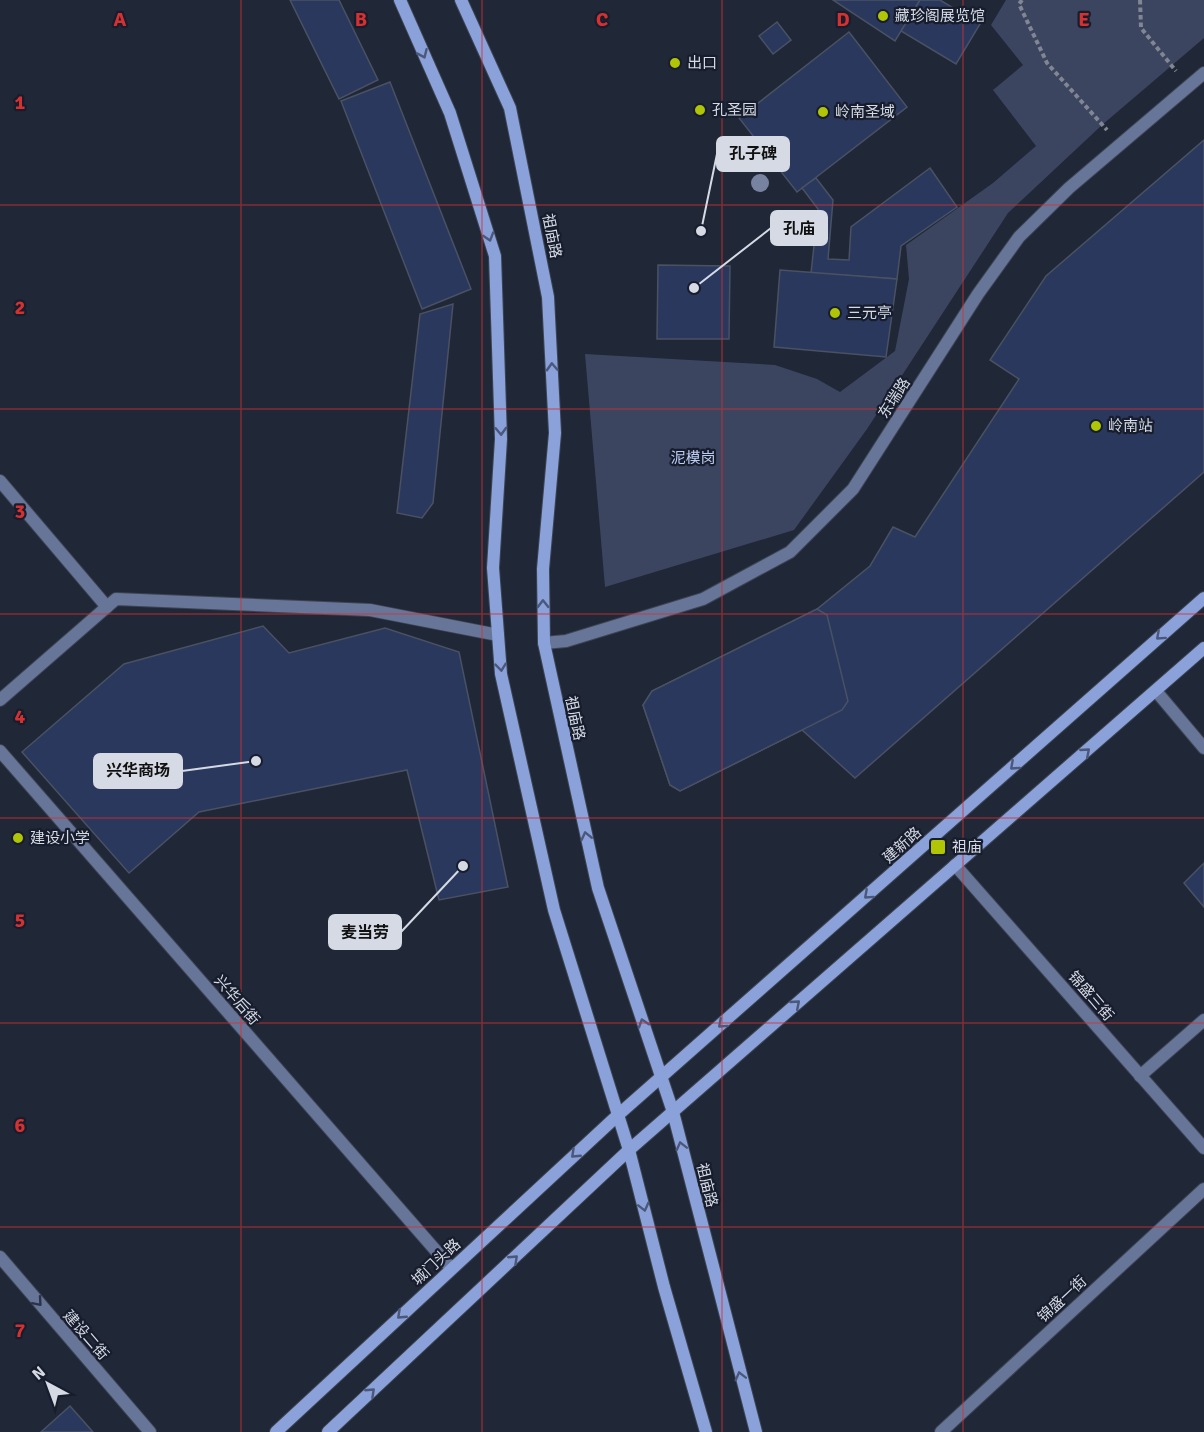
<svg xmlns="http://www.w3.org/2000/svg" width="1204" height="1432" viewBox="0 0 1204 1432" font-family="Signika,'Noto Sans SC',sans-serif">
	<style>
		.green { fill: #3b4560 }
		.building { fill: #2a385d; stroke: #495163; stroke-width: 1.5 }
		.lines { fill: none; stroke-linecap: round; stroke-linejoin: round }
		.minor-casing { stroke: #3d4453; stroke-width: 14 }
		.tertiary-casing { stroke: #3d4453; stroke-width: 14 }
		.secondary-casing { stroke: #3d4453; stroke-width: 14 }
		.path { stroke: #808693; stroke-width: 4; stroke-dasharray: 4.5 3; stroke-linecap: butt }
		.minor { stroke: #677598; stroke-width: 12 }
		.tertiary { stroke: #677598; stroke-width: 12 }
		.secondary { stroke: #8aa1da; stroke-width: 12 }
		.tree { fill: #7783a0 }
		.oneway { stroke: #4b587b }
		.oneway2 { stroke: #2b3348 }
		.grid { fill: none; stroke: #d63131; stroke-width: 1.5; stroke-opacity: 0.55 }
		.poi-dot { fill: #afc506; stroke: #171d2d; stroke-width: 2 }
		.labels { text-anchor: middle; stroke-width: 4.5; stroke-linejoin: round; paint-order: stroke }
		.poi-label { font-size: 15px; fill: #d5dae5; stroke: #171d2d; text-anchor: start }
		.street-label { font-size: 15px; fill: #d5dae5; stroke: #171d2d }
		.park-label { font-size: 15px; fill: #becef6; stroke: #171d2d }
		.grid-label { font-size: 20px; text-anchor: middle; font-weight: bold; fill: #d63131; stroke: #171d2d; stroke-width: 4.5; stroke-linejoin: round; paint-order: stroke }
		.leader { fill: none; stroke: #d5dae5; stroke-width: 2 }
		.callout-dot { fill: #d5dae5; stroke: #171d2d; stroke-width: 2 }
		.callout { fill: #d5dae5; stroke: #d5dae5; stroke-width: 2 }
		.callout-label { font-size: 16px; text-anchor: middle; font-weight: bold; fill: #111 }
	</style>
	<rect width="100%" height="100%" fill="#202737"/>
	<!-- green -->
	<polygon class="green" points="1006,0 1204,0 1204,38 1102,125 1008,213 867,429 794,530 605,587 585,354 775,365 817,379 840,392 895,351 909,279 906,245 993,183 1036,146 993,90 1023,65 991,25"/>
	<!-- building -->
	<g class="building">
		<polygon points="290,0 339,0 378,80 339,99"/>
		<polygon points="833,0 920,0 895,41"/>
		<polygon points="920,0 940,0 980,24 956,64 901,31"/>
		<polygon points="777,22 791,40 773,54 759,36"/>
		<polygon points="849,32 907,107 797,192 739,118"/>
		<polygon points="390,82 471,289 422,309 341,101"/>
		<polygon points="1204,140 1204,472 855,778 802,730 680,791 670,785 643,705 652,691 817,609 870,566 893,527 915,537 1019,379 990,360 1046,276"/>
		<polygon points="930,168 957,207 901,246 897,279 811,273 818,209 802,188 816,178 833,200 828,259 849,260 851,227"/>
		<polygon points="658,265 730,266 729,339 657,339"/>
		<polygon points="780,270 897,279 886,357 774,347"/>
		<polygon points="453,304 433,503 422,518 397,513 420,314"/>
		<polygon points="817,609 827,615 848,701 842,710 680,791 670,785 643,705 652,691"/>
		<polygon points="263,626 289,653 385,628 459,652 508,887 439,900 407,770 199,812 129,873 22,752 124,664"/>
		<polygon points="1204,863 1204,907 1184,883"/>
		<polygon points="70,1406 93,1432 41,1432"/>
	</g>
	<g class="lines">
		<!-- minor casing -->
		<g class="minor-casing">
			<g id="minor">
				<polyline points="0,481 107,607"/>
				<polyline points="0,700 116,599 370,610 498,635"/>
				<polyline points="0,751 451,1268"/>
				<polyline points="955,865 1204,1148"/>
				<polyline points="1140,1076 1204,1020"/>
				<polyline points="941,1432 1204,1189"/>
			</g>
		</g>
		<!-- tertiary casing -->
		<g class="tertiary-casing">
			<g id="tertiary">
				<polyline points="544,643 566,641 703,599 790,552 853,489 978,294 1019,237 1069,188 1204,73"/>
				<polyline points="1156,691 1204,748"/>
				<polyline points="0,1257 150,1432"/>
			</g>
		</g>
		<!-- secondary casing -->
		<g class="secondary-casing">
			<g id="secondary">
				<polyline points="400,0 450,113 495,256 501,439 493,568 501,674 554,910 629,1150 664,1287 706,1432"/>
				<polyline points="461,0 510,108 548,297 555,433 543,569 544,643 598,888 673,1112 756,1432"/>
				<polyline points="276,1432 618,1115 1204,598"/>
				<polyline points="328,1432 629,1150 1204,648"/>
			</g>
		</g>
		<!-- path -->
		<g class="path">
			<polyline points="1022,0 1019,4 1047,63 1107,130"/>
			<polyline points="1140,0 1141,28 1176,71"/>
		</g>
		<!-- minor -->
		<use href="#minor" class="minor"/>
		<!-- tertiary -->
		<use href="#tertiary" class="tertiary"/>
		<!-- secondary -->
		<use href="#secondary" class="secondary"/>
	</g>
	<!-- trees -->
	<circle class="tree" cx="760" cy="183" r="9"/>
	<!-- one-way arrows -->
	<defs><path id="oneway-chevron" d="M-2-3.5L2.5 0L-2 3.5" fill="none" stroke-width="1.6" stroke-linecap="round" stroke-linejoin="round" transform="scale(1.5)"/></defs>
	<g class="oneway">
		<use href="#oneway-chevron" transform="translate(423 54) rotate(66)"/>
		<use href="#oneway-chevron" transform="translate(489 237) rotate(73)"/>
		<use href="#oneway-chevron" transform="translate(552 367) rotate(-93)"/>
		<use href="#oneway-chevron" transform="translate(501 431) rotate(88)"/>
		<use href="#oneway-chevron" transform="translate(543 604) rotate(-91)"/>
		<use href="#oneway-chevron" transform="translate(1160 636) rotate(138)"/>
		<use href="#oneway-chevron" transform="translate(501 667) rotate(84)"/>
		<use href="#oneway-chevron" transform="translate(1086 752) rotate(-41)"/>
		<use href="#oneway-chevron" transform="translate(1014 766) rotate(138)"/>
		<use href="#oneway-chevron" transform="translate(586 836) rotate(-103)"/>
		<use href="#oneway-chevron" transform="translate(868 895) rotate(138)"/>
		<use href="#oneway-chevron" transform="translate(796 1004) rotate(-41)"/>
		<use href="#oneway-chevron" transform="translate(643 1023) rotate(-108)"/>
		<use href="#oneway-chevron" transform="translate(722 1024) rotate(138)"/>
		<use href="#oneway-chevron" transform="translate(681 1146) rotate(-104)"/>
		<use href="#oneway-chevron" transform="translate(575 1154) rotate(137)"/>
		<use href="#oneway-chevron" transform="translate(644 1207) rotate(76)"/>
		<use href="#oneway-chevron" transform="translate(514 1259) rotate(-43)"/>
		<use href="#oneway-chevron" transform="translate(401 1315) rotate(137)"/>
		<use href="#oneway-chevron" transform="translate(740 1376) rotate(-104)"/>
		<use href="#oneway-chevron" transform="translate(371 1392) rotate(-43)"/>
	</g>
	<use class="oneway2" href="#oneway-chevron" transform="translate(38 1302) rotate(49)"/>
	<!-- grid -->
	<path class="grid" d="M241,0V1432M482,0V1432M722,0V1432M963,0V1432M0,205H1204M0,409H1204M0,614H1204M0,818H1204M0,1023H1204M0,1227H1204"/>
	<!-- markers -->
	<g class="poi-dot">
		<circle cx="883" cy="16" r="6"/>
		<circle cx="675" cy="63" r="6"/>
		<circle cx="700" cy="110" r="6"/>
		<circle cx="823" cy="112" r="6"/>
		<circle cx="835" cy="313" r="6"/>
		<circle cx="1096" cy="426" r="6"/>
		<circle cx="18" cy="838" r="6"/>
		<rect x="930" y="839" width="16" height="16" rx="3"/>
	</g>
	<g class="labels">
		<!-- poi labels -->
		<g class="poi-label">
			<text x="895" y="21">藏珍阁展览馆</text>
			<text x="687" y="68">出口</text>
			<text x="712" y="115">孔圣园</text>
			<text x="835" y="117">岭南圣域</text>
			<text x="847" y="318">三元亭</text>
			<text x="1108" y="431">岭南站</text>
			<text x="30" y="843">建设小学</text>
			<text x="952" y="852">祖庙</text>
		</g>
		<!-- street labels -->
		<g class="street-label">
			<text transform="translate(552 236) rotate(79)" y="5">祖庙路</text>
			<text transform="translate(894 398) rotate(-57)" y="5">东瑞路</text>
			<text transform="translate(575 718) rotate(78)" y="5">祖庙路</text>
			<text transform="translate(902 845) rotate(-42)" y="5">建新路</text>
			<text transform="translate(1091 996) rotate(49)" y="5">锦盛三街</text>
			<text transform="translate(237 1000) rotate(49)" y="5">兴华后街</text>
			<text transform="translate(707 1185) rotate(76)" y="5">祖庙路</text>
			<text transform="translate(436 1262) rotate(-43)" y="5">城门头路</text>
			<text transform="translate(1062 1299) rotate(-43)" y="5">锦盛一街</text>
			<text transform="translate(86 1335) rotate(49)" y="5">建设二街</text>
		</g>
		<!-- park labels -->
		<g class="park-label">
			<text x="693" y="463">泥模岗</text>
		</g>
	</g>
	<g class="grid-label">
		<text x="120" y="26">A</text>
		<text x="361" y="26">B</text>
		<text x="602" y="26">C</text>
		<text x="843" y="26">D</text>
		<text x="1084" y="26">E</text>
		<text x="20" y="109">1</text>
		<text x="20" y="314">2</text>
		<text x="20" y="518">3</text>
		<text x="20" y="723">4</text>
		<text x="20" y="927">5</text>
		<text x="20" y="1132">6</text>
		<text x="20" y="1337">7</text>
	</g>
	<!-- callouts -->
	<path class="leader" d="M701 231L717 154M694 288L771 228M256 761L182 771M463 866L401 932"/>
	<g class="callout-dot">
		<circle cx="701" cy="231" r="6"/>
		<circle cx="694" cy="288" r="6"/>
		<circle cx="256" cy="761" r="6"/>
		<circle cx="463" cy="866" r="6"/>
	</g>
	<g class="callout">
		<rect x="717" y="137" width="72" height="34" rx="6"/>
		<rect x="771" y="211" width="56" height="34" rx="6"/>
		<rect x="94" y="754" width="88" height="34" rx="6"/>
		<rect x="329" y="915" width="72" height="34" rx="6"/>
	</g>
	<g class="callout-label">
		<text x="753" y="159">孔子碑</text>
		<text x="799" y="234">孔庙</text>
		<text x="138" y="776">兴华商场</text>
		<text x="365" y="938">麦当劳</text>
	</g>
	<!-- north arrow -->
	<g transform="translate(48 1384) rotate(319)" stroke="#171d2d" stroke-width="4.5" paint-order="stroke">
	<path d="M0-4.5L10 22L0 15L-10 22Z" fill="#d5dae5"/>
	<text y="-9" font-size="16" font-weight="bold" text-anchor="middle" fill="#d5dae5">N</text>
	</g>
</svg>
